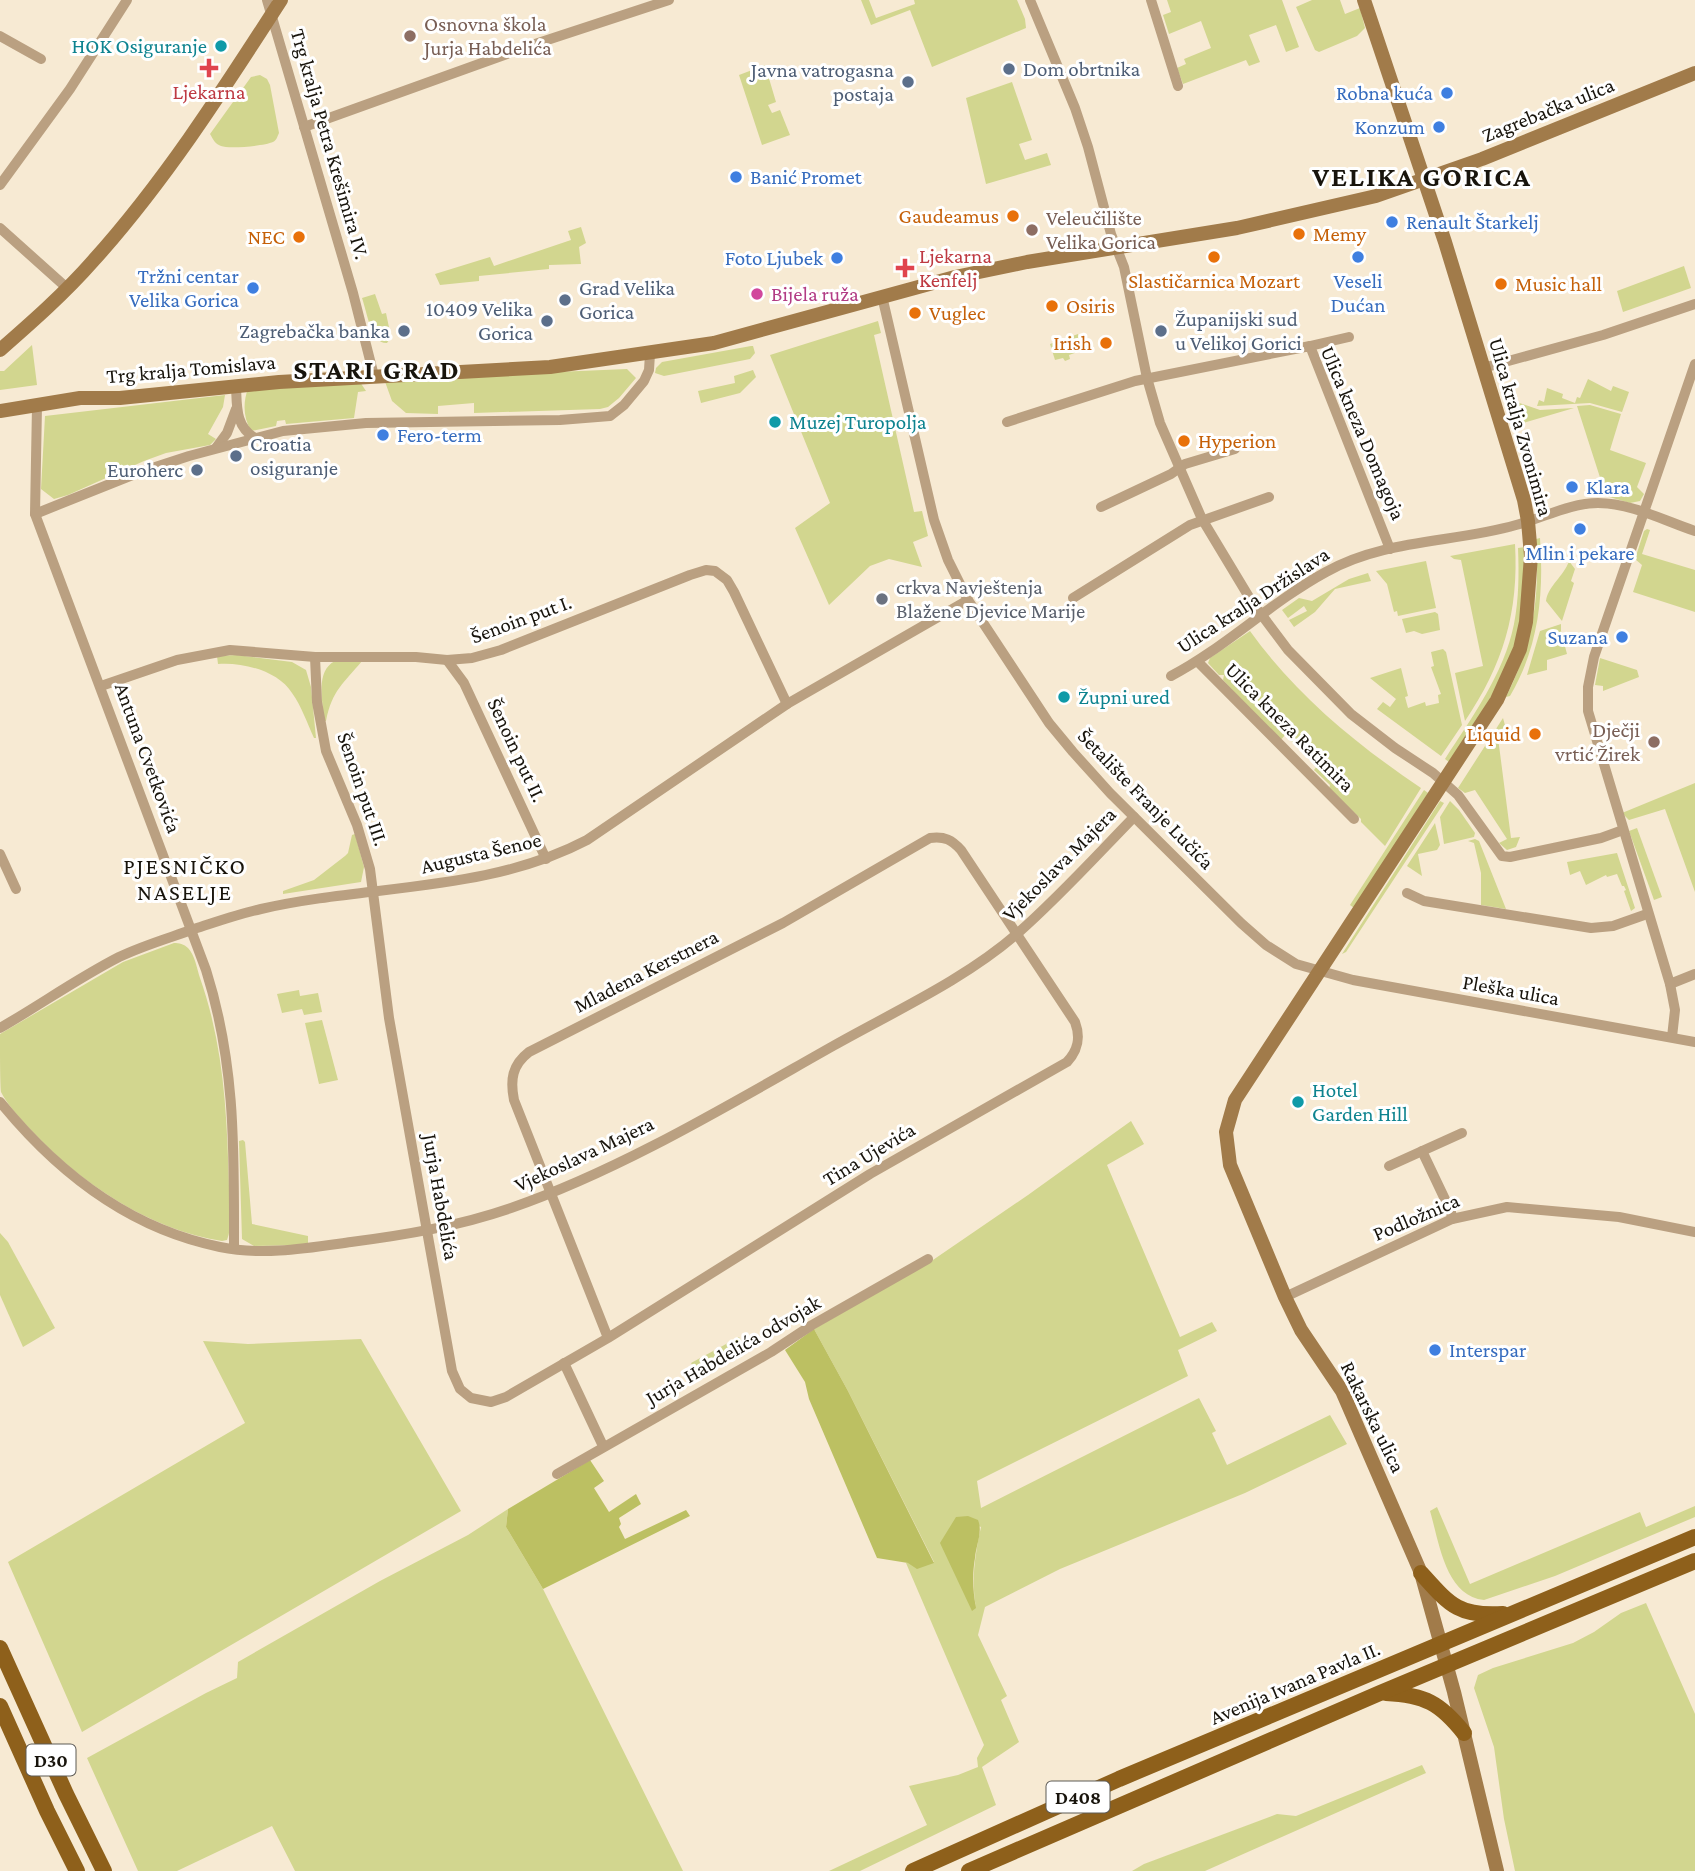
<svg xmlns="http://www.w3.org/2000/svg" width="1695" height="1871" viewBox="0 0 1695 1871" font-family="'Crimson Pro',serif">
	<style>
		.green { fill: #d2d68f; fill-rule: evenodd }
		.forest { fill: #bcc062 }
		.lines { fill: none; stroke-linecap: round; stroke-linejoin: round }
		.street { stroke: #baa081; stroke-width: 10 }
		.secondary { stroke: #a17b4a; stroke-width: 14 }
		.primary { stroke: #8e601b; stroke-width: 16 }
		.education-dot { fill: #8d6e63; stroke: #fff; stroke-width: 2.5 }
		.culture-dot { fill: #0f9aa8; stroke: #fff; stroke-width: 2.5 }
		.health-dot { fill: #e0444e; stroke: #fff; stroke-width: 2.5 }
		.service-dot { fill: #5c6f8a; stroke: #fff; stroke-width: 2.5 }
		.shop-dot { fill: #3f7fe0; stroke: #fff; stroke-width: 2.5 }
		.food-dot { fill: #e8710a; stroke: #fff; stroke-width: 2.5 }
		.hotel-dot { fill: #d1479c; stroke: #fff; stroke-width: 2.5 }
		.worship-dot { fill: #6b7280; stroke: #fff; stroke-width: 2.5 }
		.labels { text-anchor: middle; stroke-width: 6; stroke-linejoin: round; paint-order: stroke }
		.shield { fill: #fff; stroke: #5d5a55; stroke-width: 2 }
		.shield-label { font-size: 19px; font-weight: bold; fill: #18140c }
		.education-label { font-size: 21px; fill: #785e54; stroke: #fff; text-anchor: start }
		.culture-label { font-size: 21px; fill: #0d838f; stroke: #fff; text-anchor: start }
		.service-label { font-size: 21px; fill: #4e5e75; stroke: #fff; text-anchor: start }
		.health-label { font-size: 21px; fill: #be3a42; stroke: #fff }
		.shop-label { font-size: 21px; fill: #366cbe; stroke: #fff; text-anchor: end }
		.street-label { font-size: 21px; fill: #18140c; stroke: #fff }
		.food-label { font-size: 21px; fill: #c56008; stroke: #fff; text-anchor: start }
		.hotel-label { font-size: 21px; fill: #b23c85; stroke: #fff; text-anchor: start }
		.worship-label { font-size: 21px; fill: #5b616d; stroke: #fff; text-anchor: start }
		.neighbourhood-label { font-size: 23px; letter-spacing: 2px; fill: #18140c; stroke: #fff }
		.district-label { font-size: 28px; font-weight: bold; letter-spacing: 2px; fill: #18140c; stroke: #fff }
	</style>
	<rect width="100%" height="100%" fill="#f7ead3"/>
	<!-- green -->
	<g class="green">
		<polygon points="861,0 869,0 876,18 915,4 914,0 1017,0 1025,19 1026,28 932,67 910,10 871,25"/>
		<polygon points="1167,0 1282,0 1299,47 1286,52 1276,25 1249,35 1260,62 1249,66 1246,60 1183,84 1177,68 1186,64 1184,59 1211,48 1201,21 1169,34 1163,15 1171,12"/>
		<polygon points="1312,0 1340,0 1345,14 1360,8 1365,28 1357,36 1319,52 1315,50 1296,7"/>
		<polygon points="765,65 776,102 768,105 772,113 780,110 790,135 762,145 739,75"/>
		<path d="M260,75L267,79L270,85L279,133C277,137 277,140 273,142C264,146 229,149 221,146C215,144 213,139 210,134L251,77Z"/>
		<polygon points="1012,82 1032,140 1019,144 1025,160 1047,153 1051,165 986,184 966,98"/>
		<polygon points="581,227 586,243 579,247 581,264 549,265 549,269 479,276 479,281 440,285 435,274 490,257 494,266 571,240 568,231"/>
		<polygon points="1684,266 1691,288 1623,312 1617,291"/>
		<path d="M375,294L382,314L386,313L391,337L387,343C371,344 367,312 362,298Z"/>
		<polygon points="878,321 881,333 874,335 914,512 922,511 928,536 913,542 922,567 889,559 870,566 829,605 795,528 830,503 770,355"/>
		<polygon points="1078,334 1083,350 1069,355 1070,359 1065,361 1063,358 1055,360 1050,344"/>
		<polygon points="32,345 37,385 0,390 0,371 4,371"/>
		<polygon points="751,346 753,346 755,353 750,359 664,376 655,373 656,368 662,362"/>
		<polygon points="627,369 636,378 619,398 608,407 600,409 474,413 474,403 438,406 438,414 406,413 392,401 384,379"/>
		<polygon points="753,370 756,377 740,393 701,403 698,391 735,383 734,376"/>
		<path d="M358,379L366,391L358,392L354,418L286,424L285,420L277,421L276,426L251,431C243,417 243,403 248,388Z"/>
		<polygon points="1588,379 1611,391 1613,386 1629,392 1622,412 1590,403 1537,406 1539,400 1544,402 1547,388 1563,394 1562,398 1575,403 1577,397 1580,398"/>
		<polygon points="225,395 223,407 208,434 216,439 210,445 166,453 144,461 68,495 54,499 41,489 45,416"/>
		<polygon points="1508,399 1540,410 1574,408 1516,425"/>
		<polygon points="1590,405 1621,414 1610,450 1646,463 1637,487 1644,494 1640,501 1630,503 1606,496 1577,406"/>
		<polygon points="1647,529 1650,530 1642,554 1695,570 1695,612 1633,592 1642,565 1635,559 1644,531"/>
		<path d="M1540,538C1544,594 1539,647 1510,696L1506,697C1533,643 1540,599 1536,539Z"/>
		<path d="M1515,544C1519,612 1503,665 1465,721L1455,673L1483,666L1461,560L1454,559L1450,556Z"/>
		<path d="M1525,547C1525,576 1524,605 1518,633C1507,681 1475,722 1449,762L1445,759C1472,717 1504,674 1514,624C1519,599 1519,573 1518,548Z"/>
		<polygon points="1426,561 1436,608 1398,616 1397,611 1394,612 1387,584 1376,571"/>
		<path d="M1569,561L1575,569L1571,581L1574,583L1562,621L1546,601C1548,586 1564,576 1569,561Z"/>
		<polygon points="1368,573 1371,581 1335,589 1315,612 1294,627 1289,620 1307,611 1304,606 1288,618 1282,610 1299,598 1312,601 1349,579"/>
		<polygon points="1435,612 1438,614 1440,630 1422,634 1414,631 1406,633 1402,619"/>
		<polygon points="1561,624 1561,631 1567,654 1547,660 1547,670 1527,675 1540,631"/>
		<path d="M1250,631C1296,695 1356,744 1421,788L1385,846L1361,822V819L1329,789L1330,785L1314,770L1317,766L1285,735L1280,741L1223,680L1224,675H1219L1208,663L1210,658Z"/>
		<polygon points="1443,649 1446,652 1462,725 1441,756 1377,709 1383,702 1390,707 1396,699 1370,678 1401,668 1408,696 1405,697 1408,708 1425,702 1426,706 1439,703 1438,695 1441,694 1431,667 1434,666 1431,652"/>
		<path d="M237,655L292,662L306,670L311,687L316,738H314C307,723 302,707 292,693C278,671 243,662 218,664L217,656Z"/>
		<polygon points="1600,658 1637,670 1639,677 1603,691 1603,686 1595,685"/>
		<path d="M335,661H362C344,683 332,690 326,721H324C323,701 315,671 335,661Z"/>
		<polygon points="1503,718 1506,729 1497,730 1511,838 1520,837 1516,847 1507,850 1499,843 1507,839 1475,790 1465,793 1458,788"/>
		<polygon points="1695,783 1695,892 1665,809 1629,820 1622,813"/>
		<polygon points="1424,790 1428,793 1354,908 1350,905"/>
		<polygon points="1440,801 1444,803 1346,952 1342,954"/>
		<polygon points="1450,801 1459,810 1475,833 1474,837 1444,844 1440,817"/>
		<polygon points="1435,823 1440,845 1437,850 1418,854 1422,876 1407,866"/>
		<polygon points="1637,828 1662,897 1654,900 1629,831"/>
		<polygon points="355,834 364,867 361,882 283,894 283,891 314,880 345,856 348,853 352,835"/>
		<polygon points="1475,839 1479,841 1506,909 1481,905 1481,873 1474,843 1468,841"/>
		<polygon points="1617,853 1635,908 1631,911 1624,891 1626,890 1624,886 1622,886 1617,874 1607,877 1606,875 1586,885 1580,871 1570,875 1567,862"/>
		<path d="M174,943C179,943 184,944 188,948C195,955 197,969 200,978C224,1046 227,1115 229,1186C229,1203 233,1225 227,1240L222,1241C150,1230 80,1183 31,1130C21,1119 8,1106 1,1092C0,1081 0,1048 0,1034L123,962Z"/>
		<polygon points="299,990 300,996 318,993 322,1012 304,1015 302,1009 282,1013 277,994"/>
		<polygon points="322,1020 338,1080 319,1084 305,1023"/>
		<path d="M1131,1121L1144,1144L1107,1165L1180,1337L1212,1322L1217,1331L1178,1350L1188,1376L977,1481L981,1508L1199,1398L1216,1431L1212,1433L1227,1465L1330,1415L1347,1444L1245,1493L1060,1569L985,1607L978,1635L1007,1696L1001,1700L1019,1742L982,1767L996,1805L860,1871H829L927,1825L909,1786L958,1775L978,1767L977,1758L984,1745L906,1563L934,1562L848,1391L814,1329L930,1262L1028,1195ZM956,1517L981,1527C975,1555 971,1580 976,1608Z"/>
		<polygon points="243,1140 245,1142 252,1224 308,1236 308,1245 254,1246 242,1239 239,1141"/>
		<polygon points="0,1233 8,1242 55,1328 23,1347 0,1295"/>
		<polygon points="739,1337 743,1344 727,1354 728,1357 697,1374 691,1363"/>
		<polygon points="361,1339 461,1511 82,1732 8,1562 245,1423 203,1341 248,1344"/>
		<path d="M1695,1506V1517L1555,1576L1484,1600C1445,1596 1439,1541 1430,1511L1437,1507L1470,1584L1640,1512L1646,1527Z"/>
		<polygon points="508,1509 506,1527 543,1589 683,1871 295,1871 272,1826 177,1871 138,1871 87,1758 206,1693 237,1678 238,1662 380,1581 468,1535"/>
		<polygon points="1646,1603 1695,1714 1695,1871 1515,1871 1504,1819 1494,1747 1474,1688 1478,1675 1493,1668 1573,1643 1594,1632 1621,1613"/>
		<polygon points="1422,1765 1426,1773 1205,1871 1132,1871 1144,1864 1277,1814 1296,1816"/>
	</g>
	<!-- forest -->
	<g class="forest">
		<polygon points="814,1329 848,1391 934,1563 917,1569 908,1563 877,1558 809,1399 805,1382 785,1350"/>
		<polygon points="590,1460 604,1481 594,1488 609,1512 636,1494 641,1504 619,1518 621,1524 619,1527 625,1539 686,1510 690,1516 543,1589 506,1527 508,1509"/>
		<path d="M968,1516L978,1520C983,1532 976,1545 975,1558C972,1575 973,1592 976,1608L972,1611L940,1543L956,1517Z"/>
	</g>
	<g class="lines">
		<!-- street -->
		<g class="street">
			<polyline points="267,0 353,293 374,376"/>
			<polyline points="1030,0 1075,108 1088,147 1111,234 1124,267 1147,378 1160,423 1202,519 1252,602 1288,650 1351,714 1395,748 1433,773 1458,795 1502,856 1510,857 1601,838 1623,830"/>
			<polyline points="1151,0 1178,86"/>
			<polyline points="0,36 41,59"/>
			<polyline points="304,127 529,46 669,0"/>
			<polyline points="0,185 70,89 127,0"/>
			<polyline points="0,228 67,288"/>
			<polyline points="882,296 934,520 948,560 968,600 1049,723 1073,752 1110,793 1241,923 1266,945 1296,964 1353,980 1695,1042"/>
			<polyline points="1310,346 1349,337"/>
			<polyline points="1483,368 1603,335 1695,304"/>
			<path d="M236,386C237,406 235,426 255,438"/>
			<path d="M37,406L35,514L206,970C236,1065 234,1151 234,1249"/>
			<polyline points="1007,422 1135,381 1310,346 1390,549"/>
			<polyline points="216,448 227,433 236,409"/>
			<polyline points="1101,507 1171,474 1185,464 1235,449"/>
			<polyline points="35,514 140,472 189,456 283,431 366,423 560,420 610,416 624,405 644,381 649,370 650,354"/>
			<polyline points="1073,598 1190,525 1269,497"/>
			<path d="M315,657L317,702L326,751L357,825L370,869L389,1018L452,1371L460,1389L471,1398L491,1402L506,1397L608,1338L870,1174L1067,1062C1078,1050 1081,1038 1075,1022L961,850C952,840 945,836 930,838L783,923L529,1052C512,1065 510,1080 514,1100L608,1338"/>
			<polyline points="447,660 464,683 546,859"/>
			<polyline points="1198,662 1354,819"/>
			<path d="M1171,676C1226,647 1271,602 1326,572C1384,539 1454,543 1516,525C1543,518 1570,503 1598,503C1631,503 1665,521 1695,531"/>
			<polyline points="101,686 177,660 230,650 315,657 416,657 447,660 472,658 501,650 690,575 706,570 715,571 727,580 734,592 787,704"/>
			<polyline points="0,854 16,889"/>
			<polyline points="1407,893 1424,901 1591,928 1613,926 1647,914"/>
			<polyline points="1670,984 1695,974"/>
			<path d="M0,1028C40,1005 78,978 119,957C144,945 169,938 194,929C216,922 238,914 261,909C370,884 486,893 587,840L787,704L968,600"/>
			<polyline points="1672,1037 1675,1010 1670,984 1588,711 1588,687 1594,657 1695,364"/>
			<path d="M0,1102C57,1172 130,1229 220,1247C263,1256 308,1248 351,1242C405,1235 459,1226 511,1208C621,1170 732,1103 833,1046C895,1011 964,980 1018,933C1059,897 1096,856 1134,817"/>
			<polyline points="1422,1151 1451,1212 1452,1219"/>
			<polyline points="1389,1166 1462,1133"/>
			<polyline points="1285,1297 1452,1219 1507,1207 1619,1217 1695,1232"/>
			<polyline points="564,1363 603,1446"/>
			<polyline points="557,1474 771,1352 812,1325 928,1259"/>
		</g>
		<!-- secondary -->
		<g class="secondary">
			<polyline points="1364,0 1445,242 1524,500 1528,521 1531,556 1526,622 1520,649 1497,700 1235,1100 1226,1132 1230,1165 1285,1297 1301,1330 1342,1391 1421,1573 1454,1692 1497,1871"/>
			<path d="M0,350C32,322 65,293 93,261C165,181 223,90 281,0"/>
			<polyline points="0,411 80,398 120,398 279,382 550,367 714,343 955,277 1027,262 1237,228 1376,196 1482,159 1695,73"/>
		</g>
		<!-- primary -->
		<g class="primary">
			<path d="M1421,1573C1449,1604 1458,1617 1503,1614"/>
			<polyline points="0,1648 66,1794 104,1871"/>
			<path d="M1386,1693C1425,1695 1440,1703 1464,1733"/>
			<polyline points="0,1706 47,1811 77,1871"/>
			<polyline points="913,1871 1119,1779 1695,1537"/>
			<polyline points="969,1871 1380,1693 1695,1561"/>
		</g>
	</g>
	<!-- markers -->
	<g class="education-dot">
		<circle cx="410" cy="36" r="7"/>
		<circle cx="1032" cy="230" r="7"/>
		<circle cx="1654" cy="742" r="7"/>
	</g>
	<g class="culture-dot">
		<circle cx="221" cy="46" r="7"/>
		<circle cx="775" cy="422" r="7"/>
		<circle cx="1064" cy="697" r="7"/>
		<circle cx="1298" cy="1102" r="7"/>
	</g>
	<g class="health-dot">
		<path d="M205.5 57.5h7v7h7v7h-7v7h-7v-7h-7v-7h7z"/>
		<path d="M901.5 257.5h7v7h7v7h-7v7h-7v-7h-7v-7h7z"/>
	</g>
	<g class="service-dot">
		<circle cx="1009" cy="69" r="7"/>
		<circle cx="908" cy="82" r="7"/>
		<circle cx="565" cy="300" r="7"/>
		<circle cx="547" cy="321" r="7"/>
		<circle cx="404" cy="331" r="7"/>
		<circle cx="1161" cy="331" r="7"/>
		<circle cx="236" cy="456" r="7"/>
		<circle cx="197" cy="470" r="7"/>
	</g>
	<g class="shop-dot">
		<circle cx="1447" cy="93" r="7"/>
		<circle cx="1439" cy="127" r="7"/>
		<circle cx="736" cy="177" r="7"/>
		<circle cx="1392" cy="222" r="7"/>
		<circle cx="1358" cy="257" r="7"/>
		<circle cx="837" cy="258" r="7"/>
		<circle cx="253" cy="288" r="7"/>
		<circle cx="383" cy="435" r="7"/>
		<circle cx="1572" cy="487" r="7"/>
		<circle cx="1580" cy="529" r="7"/>
		<circle cx="1622" cy="637" r="7"/>
		<circle cx="1435" cy="1350" r="7"/>
	</g>
	<g class="food-dot">
		<circle cx="1013" cy="216" r="7"/>
		<circle cx="1299" cy="234" r="7"/>
		<circle cx="299" cy="237" r="7"/>
		<circle cx="1214" cy="257" r="7"/>
		<circle cx="1501" cy="284" r="7"/>
		<circle cx="1052" cy="306" r="7"/>
		<circle cx="915" cy="313" r="7"/>
		<circle cx="1106" cy="343" r="7"/>
		<circle cx="1184" cy="441" r="7"/>
		<circle cx="1535" cy="734" r="7"/>
	</g>
	<circle class="hotel-dot" cx="757" cy="294" r="7"/>
	<circle class="worship-dot" cx="882" cy="599" r="7"/>
	<g class="labels">
		<!-- shield labels -->
		<g class="shield">
			<rect x="26.5" y="1744.5" width="49" height="31" rx="5"/>
			<rect x="1046.5" y="1781.5" width="63" height="31" rx="5"/>
		</g>
		<g class="shield-label">
			<text x="51" y="1767">D30</text>
			<text x="1078" y="1804">D408</text>
		</g>
		<!-- education labels -->
		<g class="education-label">
			<text x="424" y="31">Osnovna škola<tspan x="424" dy="24">Jurja Habdelića</tspan></text>
			<text x="1046" y="225">Veleučilište<tspan x="1046" dy="24">Velika Gorica</tspan></text>
			<text x="1640" y="737" text-anchor="end">Dječji<tspan x="1640" dy="24">vrtić Žirek</tspan></text>
		</g>
		<!-- culture labels -->
		<g class="culture-label">
			<text x="207" y="53" text-anchor="end">HOK Osiguranje</text>
			<text x="789" y="429">Muzej Turopolja</text>
			<text x="1078" y="704">Župni ured</text>
			<text x="1312" y="1097">Hotel<tspan x="1312" dy="24">Garden Hill</tspan></text>
		</g>
		<!-- service labels -->
		<g class="service-label">
			<text x="1023" y="76">Dom obrtnika</text>
			<text x="894" y="77" text-anchor="end">Javna vatrogasna<tspan x="894" dy="24">postaja</tspan></text>
			<text x="579" y="295">Grad Velika<tspan x="579" dy="24">Gorica</tspan></text>
			<text x="533" y="316" text-anchor="end">10409 Velika<tspan x="533" dy="24">Gorica</tspan></text>
			<text x="1175" y="326">Županijski sud<tspan x="1175" dy="24">u Velikoj Gorici</tspan></text>
			<text x="390" y="338" text-anchor="end">Zagrebačka banka</text>
			<text x="250" y="451">Croatia<tspan x="250" dy="24">osiguranje</tspan></text>
			<text x="183" y="477" text-anchor="end">Euroherc</text>
		</g>
		<!-- health labels -->
		<g class="health-label">
			<text x="209" y="99">Ljekarna</text>
			<text x="919" y="263" text-anchor="start">Ljekarna<tspan x="919" dy="24">Kenfelj</tspan></text>
		</g>
		<!-- shop labels -->
		<g class="shop-label">
			<text x="1433" y="100">Robna kuća</text>
			<text x="1425" y="134">Konzum</text>
			<text x="750" y="184" text-anchor="start">Banić Promet</text>
			<text x="1406" y="229" text-anchor="start">Renault Štarkelj</text>
			<text x="823" y="265">Foto Ljubek</text>
			<text x="239" y="283">Tržni centar<tspan x="239" dy="24">Velika Gorica</tspan></text>
			<text x="1358" y="288" text-anchor="middle">Veseli<tspan x="1358" dy="24">Dućan</tspan></text>
			<text x="397" y="442" text-anchor="start">Fero-term</text>
			<text x="1586" y="494" text-anchor="start">Klara</text>
			<text x="1580" y="560" text-anchor="middle">Mlin i pekare</text>
			<text x="1608" y="644">Suzana</text>
			<text x="1449" y="1357" text-anchor="start">Interspar</text>
		</g>
		<!-- street labels -->
		<g class="street-label">
			<text transform="translate(1548 110) rotate(-22)" y="7">Zagrebačka ulica</text>
			<text transform="translate(330 144) rotate(74)" y="7">Trg kralja Petra Krešimira IV.</text>
			<text transform="translate(191 369) rotate(-5)" y="7">Trg kralja Tomislava</text>
			<text transform="translate(1521 427) rotate(74)" y="7">Ulica kralja Zvonimira</text>
			<text transform="translate(1363 433) rotate(67)" y="7">Ulica kneza Domagoja</text>
			<text transform="translate(1253 600) rotate(-33)" y="7">Ulica kralja Držislava</text>
			<text transform="translate(521 619) rotate(-20)" y="7">Šenoin put I.</text>
			<text transform="translate(1290 727) rotate(45)" y="7">Ulica kneza Ratimira</text>
			<text transform="translate(517 750) rotate(65)" y="7">Šenoin put II.</text>
			<text transform="translate(148 758) rotate(70)" y="7">Antuna Cvetkovića</text>
			<text transform="translate(363 789) rotate(71)" y="7">Šenoin put III.</text>
			<text transform="translate(1146 799) rotate(46)" y="7">Šetalište Franje Lučića</text>
			<text transform="translate(481 853) rotate(-13)" y="7">Augusta Šenoe</text>
			<text transform="translate(1059 864) rotate(-45)" y="7">Vjekoslava Majera</text>
			<text transform="translate(646 971) rotate(-27)" y="7">Mladena Kerstnera</text>
			<text transform="translate(1511 990) rotate(10)" y="7">Pleška ulica</text>
			<text transform="translate(584 1154) rotate(-25)" y="7">Vjekoslava Majera</text>
			<text transform="translate(869 1154) rotate(-31)" y="7">Tina Ujevića</text>
			<text transform="translate(441 1197) rotate(80)" y="7">Jurja Habdelića</text>
			<text transform="translate(1416 1217) rotate(-23)" y="7">Podložnica</text>
			<text transform="translate(733 1350) rotate(-30)" y="7">Jurja Habdelića odvojak</text>
			<text transform="translate(1373 1417) rotate(64)" y="7">Rakarska ulica</text>
			<text transform="translate(1295 1683) rotate(-23)" y="7">Avenija Ivana Pavla II.</text>
		</g>
		<!-- food labels -->
		<g class="food-label">
			<text x="999" y="223" text-anchor="end">Gaudeamus</text>
			<text x="1313" y="241">Memy</text>
			<text x="285" y="244" text-anchor="end">NEC</text>
			<text x="1214" y="288" text-anchor="middle">Slastičarnica Mozart</text>
			<text x="1515" y="291">Music hall</text>
			<text x="1066" y="313">Osiris</text>
			<text x="929" y="320">Vuglec</text>
			<text x="1092" y="350" text-anchor="end">Irish</text>
			<text x="1198" y="448">Hyperion</text>
			<text x="1521" y="741" text-anchor="end">Liquid</text>
		</g>
		<!-- hotel labels -->
		<g class="hotel-label">
			<text x="771" y="301">Bijela ruža</text>
		</g>
		<!-- worship labels -->
		<g class="worship-label">
			<text x="896" y="594">crkva Navještenja<tspan x="896" dy="24">Blažene Djevice Marije</tspan></text>
		</g>
		<!-- neighbourhood labels -->
		<g class="neighbourhood-label">
			<text x="185" y="874">PJESNIČKO<tspan x="185" dy="26">NASELJE</tspan></text>
		</g>
		<!-- district labels -->
		<g class="district-label">
			<text x="1422" y="186">VELIKA GORICA</text>
			<text x="377" y="379">STARI GRAD</text>
		</g>
	</g>
</svg>
